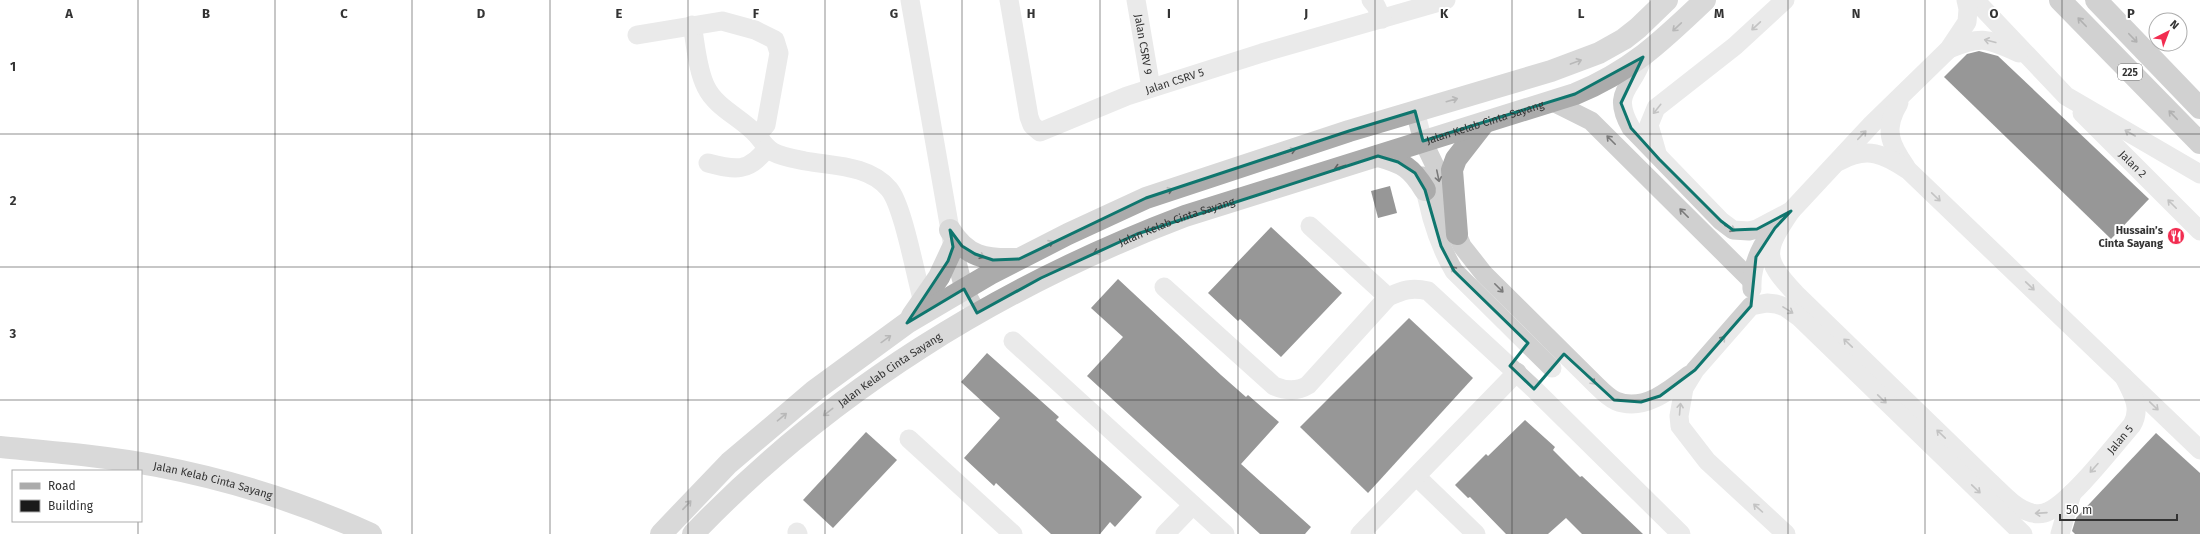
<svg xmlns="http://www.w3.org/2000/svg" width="2200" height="534" viewBox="0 0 2200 534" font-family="'Fira Sans',sans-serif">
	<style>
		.building { fill: #1a1a1a }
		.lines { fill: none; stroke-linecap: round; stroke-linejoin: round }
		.minor { stroke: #d0d0d0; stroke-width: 19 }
		.major { stroke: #ababab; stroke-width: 22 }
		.highway { stroke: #9a9a9a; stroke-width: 22 }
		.oneway { stroke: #525252 }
		.oneway2 { stroke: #7a7a7a }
		.oneway3 { stroke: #636363 }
		.marked { fill: none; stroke: #0f766e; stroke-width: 3; stroke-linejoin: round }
		.grid { fill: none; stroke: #333; stroke-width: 1; stroke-opacity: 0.55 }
		.labels { text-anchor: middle; stroke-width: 4; stroke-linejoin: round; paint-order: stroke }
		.shield { fill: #fff; stroke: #707070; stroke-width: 1 }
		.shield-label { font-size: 10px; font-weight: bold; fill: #333 }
		.street-label { font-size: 11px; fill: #333; stroke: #fff }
		.poi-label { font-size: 11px; font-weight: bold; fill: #333; stroke: #fff; text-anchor: end }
		.grid-label { font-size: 13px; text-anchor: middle; font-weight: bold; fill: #333; stroke: #fff; stroke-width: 4; stroke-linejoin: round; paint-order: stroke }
	</style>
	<rect width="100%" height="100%" fill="#fff"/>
	<!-- building -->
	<g class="building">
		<polygon points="1979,51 1998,56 2149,199 2111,239 1944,77 1967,54"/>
		<polygon points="1390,186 1397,213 1378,218 1371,191"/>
		<polygon points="1271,227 1342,293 1281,357 1240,319 1238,321 1208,293"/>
		<polygon points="1118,279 1221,375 1246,397 1248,395 1279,422 1241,464 1311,527 1305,534 1260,534 1087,376 1123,337 1091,308"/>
		<polygon points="1409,318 1473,378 1368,493 1300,427"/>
		<polygon points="987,353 1059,417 1056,420 1142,497 1115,527 1110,522 1100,534 1051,534 996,483 994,486 964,458 1000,418 961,382"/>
		<polygon points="1525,420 1555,447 1553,450 1580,477 1582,476 1643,534 1582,534 1566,518 1548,534 1506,534 1470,497 1468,498 1455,485 1486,454 1488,456"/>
		<polygon points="866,432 897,460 833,528 803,500"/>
		<polygon points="2156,433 2200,473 2200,534 2075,534 2072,531 2076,518"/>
	</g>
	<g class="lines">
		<!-- minor -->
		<g class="minor">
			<polyline points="910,0 953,247 964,289 977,313"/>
			<path id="s1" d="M1009,0L1029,117L1032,125L1040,132L1127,96L1262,53L1446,0"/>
			<path id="s2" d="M1136,0L1151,88"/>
			<polyline points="1371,0 1376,6 1382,19"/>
			<polyline points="1975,0 2066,96 2200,174"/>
			<path d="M692,25C696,45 697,69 706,87C716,108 742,118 757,135C762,141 766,148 773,152C782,157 795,159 805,161C833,166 869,165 889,189C903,205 916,278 923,302"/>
			<polyline points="637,35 722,21 755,30 775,40 779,53 766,125 757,135"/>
			<path d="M1949,49C1983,35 1987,39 2019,53"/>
			<path d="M1643,57C1633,90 1610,91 1631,128L1721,221L1733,230L1749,231L1757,229L1791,211L1872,124L1949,49L1967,22L1968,9L1966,0"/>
			<polyline points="1553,102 1591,121 1751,280"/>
			<path d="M1899,103C1883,129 1890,144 1906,167"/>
			<path d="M1415,111L1423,141L1435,166L1449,215L1462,246L1484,274L1596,385C1602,391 1609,398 1616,401C1643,412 1669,391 1689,375"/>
			<path id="s3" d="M2082,113L2200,231"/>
			<polyline points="1657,153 1649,125 1656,108 1735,46 1785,0"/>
			<path d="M1840,161C1867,146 1884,154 1908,170L2200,450"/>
			<path d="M708,163C735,170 749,173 767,148"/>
			<path d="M1423,176C1428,209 1437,242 1454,271L1552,368"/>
			<path id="s4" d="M1791,211C1764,251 1762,258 1796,294L1990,482C2002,493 2015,509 2032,513C2037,514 2044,514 2049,511C2072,500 2113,447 2132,425C2142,408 2132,393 2124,377"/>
			<polyline points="1310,226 1388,297"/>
			<path d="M1164,287L1274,386C1286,391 1297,392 1308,385L1388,297C1403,290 1412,287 1428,291L1534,389L1681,534"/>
			<path d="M1752,289C1751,268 1758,251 1770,234"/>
			<polyline points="1013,341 1225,534"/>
			<polyline points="909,439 1013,534"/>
			<polyline points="1417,477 1476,534"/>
			<polyline points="797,532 798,534"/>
			<polyline points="1165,534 1193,505"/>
			<polyline points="1360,534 1517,372"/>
			<polyline points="1786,534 1707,461 1680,426 1679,416 1684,388 1695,370 1751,306 1767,303 1776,304 1785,307 1799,317 2023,534"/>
			<polyline points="2060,534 2072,493"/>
		</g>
		<!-- major -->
		<g class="major">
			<path d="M1378,156C1403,163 1411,167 1425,190"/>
			<path d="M950,230C967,257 985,260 1016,259"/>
			<polyline points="1457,234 1452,170 1456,159 1484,123"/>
			<polyline points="912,316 939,277 953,247"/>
			<path id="s5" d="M0,447C52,452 105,456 157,466C230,480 303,503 371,534"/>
			<polyline points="661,534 729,463 814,391 907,323 990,274 1068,234 1146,198 1349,131 1551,71 1599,53 1624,39 1638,28 1667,0"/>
			<path id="s6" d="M693,534C830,391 1000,286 1185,216L1575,94C1631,71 1662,41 1705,0"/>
		</g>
		<!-- highway -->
		<g class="highway">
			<polyline points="2060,0 2200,143"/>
			<polyline points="2096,0 2200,108"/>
		</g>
	</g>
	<!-- one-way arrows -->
	<defs><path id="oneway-shaft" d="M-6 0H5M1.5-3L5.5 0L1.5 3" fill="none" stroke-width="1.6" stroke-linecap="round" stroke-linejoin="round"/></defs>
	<g class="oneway">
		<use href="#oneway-shaft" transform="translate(2082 22) rotate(-134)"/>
		<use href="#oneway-shaft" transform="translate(2133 38) rotate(46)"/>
		<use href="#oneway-shaft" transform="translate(2173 115) rotate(-134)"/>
	</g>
	<g class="oneway2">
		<use href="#oneway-shaft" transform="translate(1756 26) rotate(137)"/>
		<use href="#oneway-shaft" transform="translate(1990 41) rotate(-166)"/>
		<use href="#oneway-shaft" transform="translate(1657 109) rotate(129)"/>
		<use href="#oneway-shaft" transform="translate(2130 133) rotate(-150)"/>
		<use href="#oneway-shaft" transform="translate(1862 135) rotate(-46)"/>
		<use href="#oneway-shaft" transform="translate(1611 140) rotate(-135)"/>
		<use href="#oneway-shaft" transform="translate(1438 176) rotate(78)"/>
		<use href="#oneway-shaft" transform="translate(1936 197) rotate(44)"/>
		<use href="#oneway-shaft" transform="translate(2172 204) rotate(-135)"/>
		<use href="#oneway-shaft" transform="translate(1684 213) rotate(-135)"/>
		<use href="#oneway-shaft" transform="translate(1730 228) rotate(28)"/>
		<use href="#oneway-shaft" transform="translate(1455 271) rotate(-128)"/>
		<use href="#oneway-shaft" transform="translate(2030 286) rotate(44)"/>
		<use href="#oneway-shaft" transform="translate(1499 288) rotate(45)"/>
		<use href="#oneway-shaft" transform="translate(1788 310) rotate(32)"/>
		<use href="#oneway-shaft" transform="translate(1721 341) rotate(-49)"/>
		<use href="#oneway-shaft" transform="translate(1848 343) rotate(-136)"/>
		<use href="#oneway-shaft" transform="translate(1591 380) rotate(45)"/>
		<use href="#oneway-shaft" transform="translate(1882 399) rotate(44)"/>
		<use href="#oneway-shaft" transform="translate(2154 406) rotate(44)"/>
		<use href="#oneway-shaft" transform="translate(1680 409) rotate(-85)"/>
		<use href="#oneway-shaft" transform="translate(1941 434) rotate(-136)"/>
		<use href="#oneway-shaft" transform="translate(2094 468) rotate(132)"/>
		<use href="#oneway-shaft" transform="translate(1976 489) rotate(44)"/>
		<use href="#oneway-shaft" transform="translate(1758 508) rotate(-138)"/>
		<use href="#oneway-shaft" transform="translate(2041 513) rotate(176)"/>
	</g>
	<g class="oneway3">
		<use href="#oneway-shaft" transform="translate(1677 27) rotate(137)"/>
		<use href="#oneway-shaft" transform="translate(1576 62) rotate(-20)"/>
		<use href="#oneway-shaft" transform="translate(1452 100) rotate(-16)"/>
		<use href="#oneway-shaft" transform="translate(1290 151) rotate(-18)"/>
		<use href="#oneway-shaft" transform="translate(1340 167) rotate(163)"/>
		<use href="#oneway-shaft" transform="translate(1167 191) rotate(-20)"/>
		<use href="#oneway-shaft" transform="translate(1048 244) rotate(-27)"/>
		<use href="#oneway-shaft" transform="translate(1099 251) rotate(156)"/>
		<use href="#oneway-shaft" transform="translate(979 255) rotate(23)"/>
		<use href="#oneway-shaft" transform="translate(886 339) rotate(-36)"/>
		<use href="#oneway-shaft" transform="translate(828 412) rotate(142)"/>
		<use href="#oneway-shaft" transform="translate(782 417) rotate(-40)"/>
		<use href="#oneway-shaft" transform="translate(687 505) rotate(-47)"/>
	</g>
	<!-- marked area -->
	<path d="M0 0H2200V534H0ZM1643,57L1621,103L1631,128L1659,159L1721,221L1733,230L1757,229L1791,211L1775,228L1756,257L1751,306L1695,370L1660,396L1641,402L1614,400L1564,354L1534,389L1510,366L1528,343L1454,271L1441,246L1425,190L1415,173L1398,162L1378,156L1137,234L1041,278L977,313L964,289L907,323L948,261L953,247L950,230L962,246L975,254L993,260L1019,259L1146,198L1349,131L1415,111L1423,141L1575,94Z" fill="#fff" fill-opacity=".55" fill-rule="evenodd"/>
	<path class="marked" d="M1643,57L1621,103L1631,128L1659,159L1721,221L1733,230L1757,229L1791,211L1775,228L1756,257L1751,306L1695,370L1660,396L1641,402L1614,400L1564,354L1534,389L1510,366L1528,343L1454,271L1441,246L1425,190L1415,173L1398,162L1378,156L1137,234L1041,278L977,313L964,289L907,323L948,261L953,247L950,230L962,246L975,254L993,260L1019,259L1146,198L1349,131L1415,111L1423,141L1575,94Z"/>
	<!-- grid -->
	<path class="grid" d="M138,0V471M275,0V534M412,0V534M550,0V534M688,0V534M825,0V534M962,0V534M1100,0V534M1238,0V534M1375,0V534M1512,0V534M1650,0V534M1788,0V534M1925,0V534M2062,0V534M0,134H2200M0,267H2200M0,400H2200M138,521V534"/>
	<!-- icons -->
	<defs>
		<g id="restaurant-disc" transform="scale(0.9)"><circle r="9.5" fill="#f22c50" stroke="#fff"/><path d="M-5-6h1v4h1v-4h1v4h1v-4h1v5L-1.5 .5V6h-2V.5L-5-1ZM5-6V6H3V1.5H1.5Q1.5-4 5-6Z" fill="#fff"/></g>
	</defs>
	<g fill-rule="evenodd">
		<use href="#restaurant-disc" x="2176" y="236"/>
	</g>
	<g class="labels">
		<!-- shield labels -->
		<rect class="shield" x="2118" y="64" width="24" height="16" rx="3"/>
		<g class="shield-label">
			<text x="2130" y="76">225</text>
		</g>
		<!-- street labels -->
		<g class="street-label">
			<text dy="4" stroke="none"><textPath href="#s2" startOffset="45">Jalan CSRV 9</textPath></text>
			<text dy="4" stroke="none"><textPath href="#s1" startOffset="282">Jalan CSRV 5</textPath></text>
			<text dy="4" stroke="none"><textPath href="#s6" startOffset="905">Jalan Kelab Cinta Sayang</textPath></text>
			<text dy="4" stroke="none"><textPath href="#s3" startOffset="72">Jalan 2</textPath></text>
			<text dy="4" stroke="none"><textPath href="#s6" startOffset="581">Jalan Kelab Cinta Sayang</textPath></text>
			<text dy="4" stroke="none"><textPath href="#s6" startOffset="257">Jalan Kelab Cinta Sayang</textPath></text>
			<text dy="4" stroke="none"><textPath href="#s4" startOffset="538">Jalan 5</textPath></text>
			<text dy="4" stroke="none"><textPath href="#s5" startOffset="216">Jalan Kelab Cinta Sayang</textPath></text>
		</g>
		<!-- poi labels -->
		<g class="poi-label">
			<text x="2163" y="234">Hussain’s<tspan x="2163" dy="13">Cinta Sayang</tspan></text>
		</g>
	</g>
	<g class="grid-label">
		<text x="69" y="18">A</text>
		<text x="206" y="18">B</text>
		<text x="344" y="18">C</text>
		<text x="481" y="18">D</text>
		<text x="619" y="18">E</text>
		<text x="756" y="18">F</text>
		<text x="894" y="18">G</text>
		<text x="1031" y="18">H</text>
		<text x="1169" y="18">I</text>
		<text x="1306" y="18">J</text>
		<text x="1444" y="18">K</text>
		<text x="1581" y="18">L</text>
		<text x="1719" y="18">M</text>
		<text x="1856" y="18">N</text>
		<text x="1994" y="18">O</text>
		<text x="2131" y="18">P</text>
		<text x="13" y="71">1</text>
		<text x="13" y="205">2</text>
		<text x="13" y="338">3</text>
	</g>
	<!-- legend -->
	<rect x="12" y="470" width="130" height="52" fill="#ffffff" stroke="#adadad"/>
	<rect x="20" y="483" width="20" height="6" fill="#ababab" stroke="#adadad"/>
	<text x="48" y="490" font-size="12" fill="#333333">Road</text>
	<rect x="20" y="500" width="20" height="12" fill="#1a1a1a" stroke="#adadad"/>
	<text x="48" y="510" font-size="12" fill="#333333">Building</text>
	<!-- north arrow -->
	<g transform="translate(2168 32) rotate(42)"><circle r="19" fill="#ffffff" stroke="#adadad"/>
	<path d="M0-3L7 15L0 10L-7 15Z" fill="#f22c50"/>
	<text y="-6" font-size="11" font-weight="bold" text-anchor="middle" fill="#333333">N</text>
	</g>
	<!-- scale -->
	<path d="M2060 514v6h117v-6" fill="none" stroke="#333333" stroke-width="2"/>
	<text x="2066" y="514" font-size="12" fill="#333333" stroke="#ffffff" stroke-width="3" paint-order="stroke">50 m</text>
</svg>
